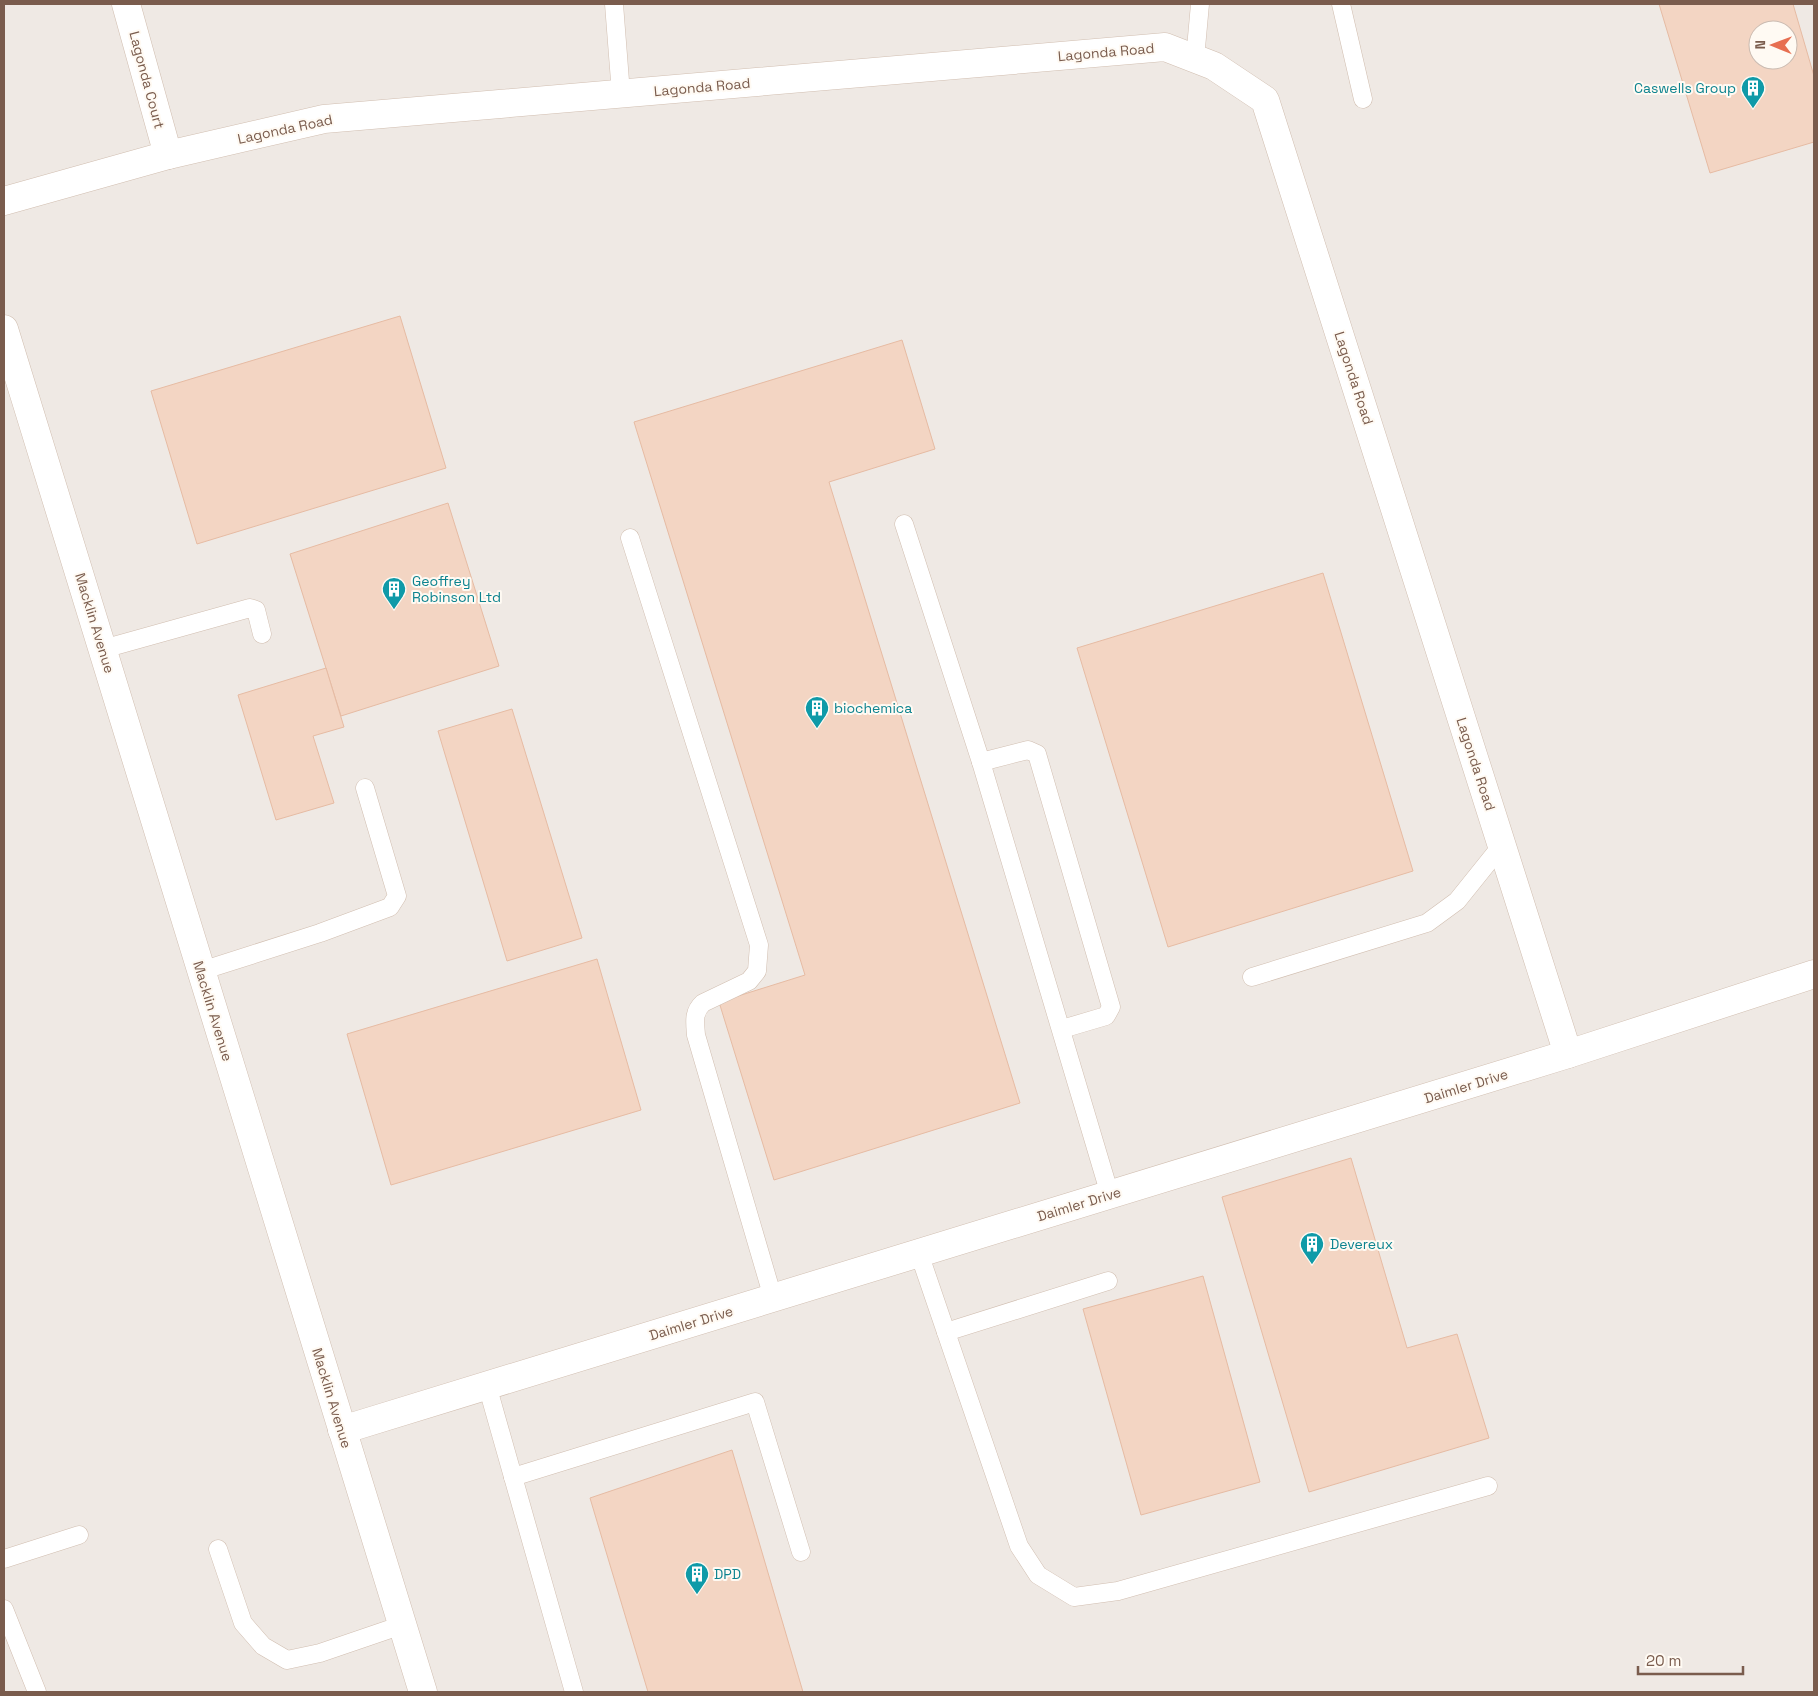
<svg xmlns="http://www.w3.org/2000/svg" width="1818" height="1696" viewBox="0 0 1818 1696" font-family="'Space Grotesk',sans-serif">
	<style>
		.industrial { fill: #efe9e4; fill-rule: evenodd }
		.building { fill: #f3d5c3; stroke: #e6bba3; fill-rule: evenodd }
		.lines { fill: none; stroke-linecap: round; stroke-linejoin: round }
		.lane-casing { stroke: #d1beb0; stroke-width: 19 }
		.street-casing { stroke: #d1beb0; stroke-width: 29 }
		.lane { stroke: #fff; stroke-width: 18 }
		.street { stroke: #fff; stroke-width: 28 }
		.labels { text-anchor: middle; stroke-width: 4; stroke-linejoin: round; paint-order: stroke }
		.street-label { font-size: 14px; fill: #7a5c4d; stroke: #fffaf3 }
		.culture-label { font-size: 14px; fill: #0d838f; stroke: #fffaf3; text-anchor: start }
	</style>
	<rect width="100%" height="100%" fill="#fdf6ec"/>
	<!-- industrial -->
	<path class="industrial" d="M4,4H1814V1692H4ZM1758,30H1788V60H1758Z"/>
	<!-- building -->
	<g class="building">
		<path d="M1659,4H1793L1814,76V142L1710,173ZM1758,30H1788V60H1758Z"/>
		<polygon points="400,316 446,468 197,544 151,391"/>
		<polygon points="902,340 935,449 829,482 1020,1103 774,1180 719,1002 805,975 634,422"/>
		<polygon points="448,503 499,666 341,716 290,554"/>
		<polygon points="1323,573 1413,871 1168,947 1077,648"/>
		<polygon points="326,668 344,727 313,736 334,803 276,820 238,695"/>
		<polygon points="512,709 582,938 507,961 438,731"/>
		<polygon points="597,959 641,1110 391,1185 347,1034"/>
		<polygon points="1351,1158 1407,1348 1457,1334 1489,1438 1309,1492 1222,1197"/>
		<polygon points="1203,1276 1260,1482 1141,1515 1083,1309"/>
		<polygon points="732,1450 803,1692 648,1692 590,1498"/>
	</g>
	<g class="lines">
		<!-- lane casing -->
		<g class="lane-casing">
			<g id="lane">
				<polyline points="614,4 621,94"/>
				<polyline points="1341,4 1363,99"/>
				<polyline points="1195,59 1200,4"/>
				<polyline points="904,524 981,762 1110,1195"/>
				<path d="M630,538L759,945L757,971L749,981L703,1003C693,1012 695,1022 696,1035L773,1298"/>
				<polyline points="103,649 250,608 256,610 262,634"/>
				<polyline points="981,762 1028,750 1037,754 1111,1007 1106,1016 1062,1029"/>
				<polyline points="201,971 320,933 390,907 397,896 365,788"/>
				<polyline points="1252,977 1427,923 1457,901 1502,845"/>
				<polyline points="919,1253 1019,1546 1038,1575 1074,1597 1118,1591 1488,1486"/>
				<polyline points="946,1332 1108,1281"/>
				<polyline points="487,1385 574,1692"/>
				<polyline points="513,1477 755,1402 801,1552"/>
				<polyline points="218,1549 243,1623 263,1646 287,1660 320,1653 402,1625"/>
				<polyline points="4,1559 79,1535"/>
				<polyline points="4,1609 37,1692"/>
			</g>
		</g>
		<!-- street casing -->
		<g class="street-casing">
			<g id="street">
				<polyline points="126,4 168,155"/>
				<polyline points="4,201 168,155 324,119 1165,47 1214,66 1265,100 1568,1054"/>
				<polyline points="4,329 423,1692"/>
				<polyline points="342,1430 1568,1054 1814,974"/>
			</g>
		</g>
		<!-- lane -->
		<use href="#lane" class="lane"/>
		<!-- street -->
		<use href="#street" class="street"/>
	</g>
	<!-- icons -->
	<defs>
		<g id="building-pin" transform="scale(1.25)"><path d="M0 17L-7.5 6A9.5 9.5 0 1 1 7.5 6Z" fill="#0f9aa8" stroke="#fffaf3"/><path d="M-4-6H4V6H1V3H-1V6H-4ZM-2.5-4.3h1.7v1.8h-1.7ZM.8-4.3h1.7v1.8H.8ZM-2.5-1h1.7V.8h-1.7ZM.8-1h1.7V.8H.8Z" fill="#fff"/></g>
	</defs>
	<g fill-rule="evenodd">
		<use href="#building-pin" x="1753" y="88"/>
		<use href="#building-pin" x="394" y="589"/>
		<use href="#building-pin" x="817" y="708"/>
		<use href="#building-pin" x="1312" y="1244"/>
		<use href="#building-pin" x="697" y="1574"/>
	</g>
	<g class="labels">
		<!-- street labels -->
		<g class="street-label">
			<text transform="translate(1106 52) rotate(-5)" y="5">Lagonda Road</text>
			<text transform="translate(147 80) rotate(75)" y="5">Lagonda Court</text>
			<text transform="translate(702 87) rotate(-5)" y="5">Lagonda Road</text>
			<text transform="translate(285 129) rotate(-12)" y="5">Lagonda Road</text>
			<text transform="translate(1354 378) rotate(72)" y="5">Lagonda Road</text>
			<text transform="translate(95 623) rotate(73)" y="5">Macklin Avenue</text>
			<text transform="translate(1476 764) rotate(72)" y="5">Lagonda Road</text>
			<text transform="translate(213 1011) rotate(73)" y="5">Macklin Avenue</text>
			<text transform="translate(1466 1086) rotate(-17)" y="5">Daimler Drive</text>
			<text transform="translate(1079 1204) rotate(-17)" y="5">Daimler Drive</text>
			<text transform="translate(691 1323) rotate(-17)" y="5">Daimler Drive</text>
			<text transform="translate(332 1398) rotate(73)" y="5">Macklin Avenue</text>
		</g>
		<!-- culture labels -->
		<g class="culture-label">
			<text x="1736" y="93" text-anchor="end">Caswells Group</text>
			<text x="412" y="586">Geoffrey<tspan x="412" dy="16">Robinson Ltd</tspan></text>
			<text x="834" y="713">biochemica</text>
			<text x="1330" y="1249">Devereux</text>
			<text x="714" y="1579">DPD</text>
		</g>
	</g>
	<!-- border -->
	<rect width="1818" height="1696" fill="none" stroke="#7a5c4d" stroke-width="10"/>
	<!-- north arrow -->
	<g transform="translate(1773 45) rotate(271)"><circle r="24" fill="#fffaf3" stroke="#cabbb1"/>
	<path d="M0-4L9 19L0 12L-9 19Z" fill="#e76f51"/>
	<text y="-8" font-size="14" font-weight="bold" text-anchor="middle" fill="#7a5c4d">N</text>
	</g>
	<!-- scale -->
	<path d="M1638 1666v8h105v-8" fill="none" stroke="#7a5c4d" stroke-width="2.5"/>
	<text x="1646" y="1666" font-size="15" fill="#7a5c4d" stroke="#fffaf3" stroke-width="4" paint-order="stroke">20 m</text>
</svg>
